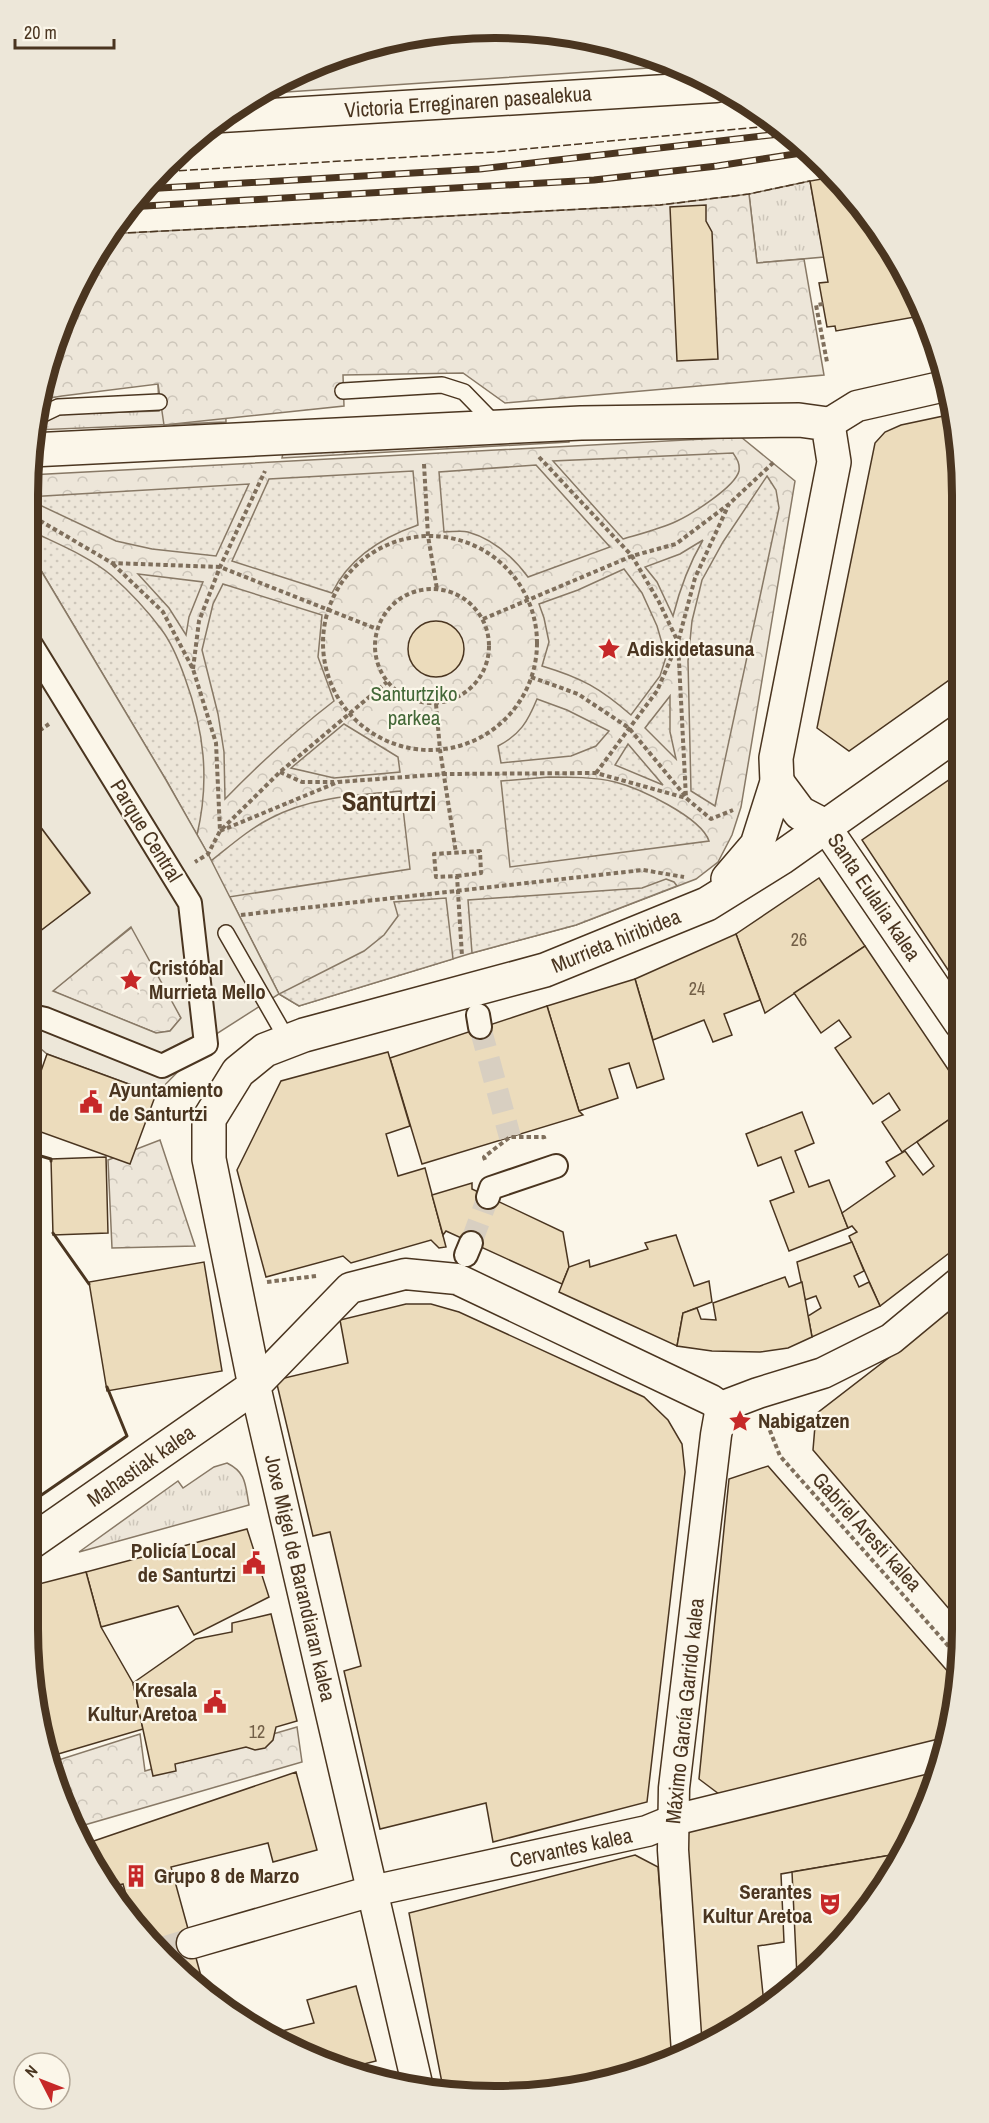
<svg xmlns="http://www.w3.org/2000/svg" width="989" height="2123" viewBox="0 0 989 2123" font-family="'Archivo Narrow',sans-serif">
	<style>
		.grass { fill: url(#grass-tufts); stroke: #887966; stroke-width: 1.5 }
		.park { fill: url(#park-crowns); stroke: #887966; stroke-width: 1.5 }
		.garden { fill: url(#garden-dots); stroke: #887966; stroke-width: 1.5 }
		.parking { fill: #ede7d9; stroke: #887966; stroke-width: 1.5; fill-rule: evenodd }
		.building { fill: #ecdcbc; stroke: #4a3520; stroke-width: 1.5 }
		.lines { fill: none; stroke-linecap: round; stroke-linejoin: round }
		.pedestrian-tunnel { stroke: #d8cfc1; stroke-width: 22; stroke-dasharray: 22 11; stroke-linecap: butt }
		.minor-tunnel { stroke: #d8cfc1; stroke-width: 30; stroke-dasharray: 30 15; stroke-linecap: butt }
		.service-casing { stroke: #4a3520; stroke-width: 18 }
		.pedestrian-casing { stroke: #4a3520; stroke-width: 26 }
		.minor-casing { stroke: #4a3520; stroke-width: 33 }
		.tertiary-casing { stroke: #4a3520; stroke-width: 36 }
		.path { stroke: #7f6f5c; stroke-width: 4; stroke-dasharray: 4.5 3; stroke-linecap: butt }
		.service { stroke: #fbf6e9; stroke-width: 15 }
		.pedestrian { stroke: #fbf6e9; stroke-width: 22 }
		.minor { stroke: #fbf6e9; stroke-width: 30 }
		.tertiary { stroke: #fbf6e9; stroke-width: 33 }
		.rail-casing { stroke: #4a3520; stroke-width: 7 }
		.rail { stroke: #fbf6e9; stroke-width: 4.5; stroke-dasharray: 14; stroke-linecap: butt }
		.fence { stroke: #4a3520; stroke-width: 1.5; stroke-dasharray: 8 3; stroke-linecap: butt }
		.wall { stroke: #4a3520; stroke-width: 3 }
		.labels { text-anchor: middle; stroke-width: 4.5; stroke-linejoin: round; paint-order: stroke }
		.number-label { font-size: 18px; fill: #725f47 }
		.street-label { font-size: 21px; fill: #4a3520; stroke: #fbf6e9 }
		.poi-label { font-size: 21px; font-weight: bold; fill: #4a3520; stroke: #fbf6e9; text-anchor: start }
		.park-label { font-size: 21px; fill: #436837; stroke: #fbf6e9 }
		.district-label { font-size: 27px; font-weight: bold; fill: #4a3520; stroke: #fbf6e9 }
		.rim { fill: none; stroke: #4a3520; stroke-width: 8 }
	</style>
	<defs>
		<pattern id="grass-tufts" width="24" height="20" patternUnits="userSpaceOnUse" patternTransform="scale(1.5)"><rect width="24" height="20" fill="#ede6d9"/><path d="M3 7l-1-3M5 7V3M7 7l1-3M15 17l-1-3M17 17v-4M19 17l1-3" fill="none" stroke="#cdc6ba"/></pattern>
		<pattern id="park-crowns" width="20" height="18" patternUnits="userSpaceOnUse" patternTransform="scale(1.5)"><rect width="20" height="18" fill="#ede6d9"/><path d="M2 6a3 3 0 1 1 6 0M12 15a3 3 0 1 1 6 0" fill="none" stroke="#cdc6ba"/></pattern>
		<pattern id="garden-dots" width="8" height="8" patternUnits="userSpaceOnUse" patternTransform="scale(1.5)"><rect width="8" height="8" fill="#ede6d9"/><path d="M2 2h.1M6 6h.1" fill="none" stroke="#cdc6ba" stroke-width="1.8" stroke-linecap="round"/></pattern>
	</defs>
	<rect width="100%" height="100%" fill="#fbf6e9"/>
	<!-- grass -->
	<g class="grass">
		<polygon points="810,181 824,257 757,263 749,194"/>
		<polygon points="225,381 226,422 35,430 52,418 62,414 159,411 158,383"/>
		<path d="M227,1463C247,1473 245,1485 249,1505L79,1552L178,1481L183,1488L214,1467Z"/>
	</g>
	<!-- park -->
	<g class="park">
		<polygon points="749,194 757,263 804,259 824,375 505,403 463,373 343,375 344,406 164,425 158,384 62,396 44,399 36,403 62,316 106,234 660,205"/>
		<polygon points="741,437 795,481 741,807 732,835 718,862 696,879 576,925 472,953 299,1006 279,994 208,854 166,780 27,548 29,475"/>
		<polygon points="136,924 181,1018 170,1031 156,1033 52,991"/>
		<polygon points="160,1140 195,1246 112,1248 108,1160"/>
		<polygon points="297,1727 302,1762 74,1828 52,1779 49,1763 140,1734 145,1771"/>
	</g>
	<!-- garden -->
	<g class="garden">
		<polygon points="569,436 569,442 282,458 283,453"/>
		<path d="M733,453C737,459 740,463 739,471C735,487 692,514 677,521C660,529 640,534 623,539L553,461Z"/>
		<path d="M536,465L610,547L528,577C513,557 493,539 468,532C461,530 452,532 444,532L439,472Z"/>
		<path d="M413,471L418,525C383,537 349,558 332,593L232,561L269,479Z"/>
		<polygon points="767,476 776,490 779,508 715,806 691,791 688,661 692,621 702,580 723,542"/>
		<polygon points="249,484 216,556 152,549 116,541 27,499 27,497"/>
		<path d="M27,529C55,543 87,555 111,575C129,591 147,610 161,629C172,643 179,661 185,678C204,730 210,780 197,835L166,780L27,547Z"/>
		<path d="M703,540C689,564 680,588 673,616L657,582L645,567L680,554Z"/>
		<path d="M624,569L642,593L657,626L666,657L660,676L631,715C600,688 582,678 542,666L549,642L544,618L539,604L578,590Z"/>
		<polygon points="138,574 203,582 189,617 186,635 169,608"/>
		<path d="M223,584L322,615L318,657L334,701C295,731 259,764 225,799L224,752L218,714L202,650L213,604Z"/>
		<polygon points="670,696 670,732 676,759 645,728"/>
		<path d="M537,699L567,710L609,731L596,746L571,756L501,763L498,746C520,735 528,721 537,699Z"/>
		<polygon points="344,724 398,757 400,772 334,778 291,768"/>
		<polygon points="628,744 663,785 615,765"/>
		<path d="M549,777C571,777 594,777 615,782C639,788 701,817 709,841L510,867L501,781Z"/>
		<path d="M401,791L410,869L229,897L211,861C230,846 249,829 271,818C310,797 358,795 401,791Z"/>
		<polygon points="666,879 674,882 677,886 576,925 472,953 468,900 642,888"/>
		<polygon points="446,898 453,959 299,1006 279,994 364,951 384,935 398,916 394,902"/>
	</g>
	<!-- parking -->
	<g class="parking">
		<polygon points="520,30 585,36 679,66 256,94 315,63 403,36"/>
		<path d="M27,547L166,780L208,854L279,994L213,1036L156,1094L47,1054L41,1049L27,1047V941L90,892L27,809ZM131,927L181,1018L170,1031L156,1033L53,991Z"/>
	</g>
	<!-- building -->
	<g class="building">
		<polygon points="833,177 865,210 926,315 836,331 835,326 827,327 819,283 828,282 810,181"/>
		<polygon points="706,205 706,221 712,232 718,359 677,361 670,207"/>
		<polygon points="953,414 958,433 959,673 849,751 817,728 875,443 885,432 901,425"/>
		<circle cx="436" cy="649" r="28"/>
		<polygon points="959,773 960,988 862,840"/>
		<polygon points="27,809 90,893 27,941"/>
		<polygon points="819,878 865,946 765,1013 736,934"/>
		<polygon points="736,934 760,1000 724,1014 732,1035 713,1042 704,1020 653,1040 635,979"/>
		<polygon points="865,946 960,1087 960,1112 902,1152 882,1122 900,1110 889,1093 873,1104 835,1048 851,1037 839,1020 821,1033 794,993"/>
		<polygon points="635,979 664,1079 637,1088 629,1063 609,1069 618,1098 579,1111 547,1006"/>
		<polygon points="547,1006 579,1111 583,1115 422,1164 390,1058"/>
		<polygon points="27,1047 41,1049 27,1089"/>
		<polygon points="388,1052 410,1126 386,1134 398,1176 425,1168 446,1247 439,1248 431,1240 351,1263 343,1256 266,1277 237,1170 281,1081"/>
		<polygon points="47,1054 156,1094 130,1164 27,1127 27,1111"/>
		<polygon points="802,1112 814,1143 795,1151 809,1187 829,1180 848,1228 789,1251 770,1201 794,1192 781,1157 758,1166 746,1134"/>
		<polygon points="960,1112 961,1244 880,1306 849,1236 857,1232 852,1226 848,1228 842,1213 895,1176 886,1162 905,1151 923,1175 934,1166 917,1142"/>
		<polygon points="106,1157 108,1233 53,1235 51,1159"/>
		<polygon points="472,1183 472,1189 563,1232 569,1267 562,1284 446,1231 443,1235 432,1195"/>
		<polygon points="676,1235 694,1286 709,1281 712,1302 683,1313 677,1346 559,1292 569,1267 589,1260 590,1267 648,1249 645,1243"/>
		<polygon points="852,1242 864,1271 854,1276 859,1287 869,1282 880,1306 812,1337 808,1316 821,1308 816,1296 805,1300 797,1262"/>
		<polygon points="204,1262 222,1371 107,1391 89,1282"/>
		<polygon points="785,1277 789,1287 802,1282 812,1337 788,1348 760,1352 712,1351 677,1346 683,1313 697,1308 701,1319 716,1320 713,1303"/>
		<polygon points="961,1302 962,1624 813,1450 816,1414"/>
		<polygon points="406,1304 431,1304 459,1312 644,1397 668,1420 682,1444 685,1472 647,1802 493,1842 486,1803 380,1829 344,1671 361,1666 330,1532 313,1536 276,1380 348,1363 340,1320"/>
		<polygon points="768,1466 957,1682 953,1720 947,1739 719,1794 699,1779 729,1479"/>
		<polygon points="247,1529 269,1597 194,1635 178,1606 101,1627 86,1572"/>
		<polygon points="86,1572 101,1627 133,1683 143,1729 48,1757 27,1628 27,1587"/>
		<polygon points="271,1614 297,1721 276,1727 273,1740 265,1748 255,1750 246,1747 175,1764 176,1771 153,1776 133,1683 196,1639 232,1632 232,1623"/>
		<polygon points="939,1766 927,1807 897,1854 781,1874 784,1942 758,1946 764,2004 728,2034 697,2048 681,1847 694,1824"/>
		<polygon points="296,1772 317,1850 273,1862 268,1843 171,1867 204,1987 143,1936 134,1924 123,1884 108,1888 89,1862 82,1845"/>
		<polygon points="897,1854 846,1937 797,1977 792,1872"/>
		<polygon points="635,1855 658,1867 673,2058 644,2071 556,2092 443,2088 409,1913"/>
		<polygon points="356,1986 376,2061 352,2067 266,2035 314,2023 307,2000"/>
	</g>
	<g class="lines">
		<!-- pedestrian-tunnel -->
		<g class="pedestrian-tunnel">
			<polyline points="480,1027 510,1137"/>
			<polyline points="471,1243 488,1197"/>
		</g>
		<!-- minor-tunnel -->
		<polyline class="minor-tunnel" points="162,1952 192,1943"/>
		<!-- service casing -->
		<g class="service-casing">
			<g id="service">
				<polyline points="343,391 442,385 464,392 497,426"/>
				<polyline points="35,418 58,407 159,402"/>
				<polyline points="226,933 288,1041"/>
			</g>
		</g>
		<!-- pedestrian casing -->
		<g class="pedestrian-casing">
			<g id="pedestrian">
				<polyline points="27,1015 45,1019 162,1066 206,1044 190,903 27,638"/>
				<polyline points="478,1015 480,1027"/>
				<polyline points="488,1197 491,1188 556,1166"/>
				<polyline points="466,1255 471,1243"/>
			</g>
		</g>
		<!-- minor casing -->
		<g class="minor-casing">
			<g id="minor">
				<polyline points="221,117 716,87"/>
				<polyline points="828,424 857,406 945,386"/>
				<polyline points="825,826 960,1024"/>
				<polyline points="192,1943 372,1891 647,1831 674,1820 943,1754"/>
				<polyline points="687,2052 673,1850 674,1788 716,1435 721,1407"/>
				<polyline points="418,2088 255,1386 350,1288 405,1274 457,1279 711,1400 721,1407 758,1393 823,1373 891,1339 961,1281"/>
			</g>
		</g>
		<!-- tertiary casing -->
		<g class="tertiary-casing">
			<g id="tertiary">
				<polyline points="31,450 581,423 799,420 828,424 834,462 776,758 777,782 757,845 728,879"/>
				<polyline points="777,782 800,813 825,826"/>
				<polyline points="27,1545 255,1386 209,1159 209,1119 238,1072 265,1050 304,1035 545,970 707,904 781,858 959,732"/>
			</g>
		</g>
		<!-- path -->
		<g class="path">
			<polyline points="823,304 816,305 827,362"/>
			<polyline points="539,457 632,556 659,602 678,642 686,798"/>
			<polyline points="424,464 428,536 437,589"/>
			<polyline points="27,513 112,563 220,567 377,629"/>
			<circle cx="430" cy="643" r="107"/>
			<polyline points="113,564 163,612 193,669 216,743 220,831 208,854 195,862"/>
			<circle cx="432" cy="646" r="57"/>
			<polyline points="483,619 632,556 676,544 729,504 774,462"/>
			<polyline points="193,669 199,621 220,567 265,471"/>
			<polyline points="531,677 578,694 629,728 686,797"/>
			<polyline points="436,704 440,750 456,853"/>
			<polyline points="27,739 49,724"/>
			<polyline points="280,772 302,782 334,782"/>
			<polyline points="596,773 657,691 678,642 695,578 729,504"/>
			<polyline points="222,829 280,772 387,682"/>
			<polyline points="220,831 338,782 445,774 596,773 686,798 711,819 733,810"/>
			<polyline points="457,876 481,873 480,851 434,854 436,877 457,876 462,956"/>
			<polyline points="241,915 643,870 684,877"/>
			<polyline points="485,1160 484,1157 510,1137 544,1137 545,1141"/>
			<polyline points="267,1282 316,1276"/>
			<polyline points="767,1423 780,1456 959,1658"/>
		</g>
		<!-- service -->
		<use href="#service" class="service"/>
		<!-- pedestrian -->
		<use href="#pedestrian" class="pedestrian"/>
		<!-- minor -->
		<use href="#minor" class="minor"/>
		<!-- tertiary -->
		<use href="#tertiary" class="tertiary"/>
		<!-- rail casing -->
		<g class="rail-casing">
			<g id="rail">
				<polyline points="144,189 480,169 788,133"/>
				<polyline points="128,207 594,180 717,166 808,152"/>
			</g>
		</g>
		<!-- rail -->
		<use href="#rail" class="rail"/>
		<!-- fence -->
		<g class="fence">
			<polyline points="409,35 520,30"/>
			<polyline points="157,172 494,152 780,125"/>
			<polyline points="106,234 660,205 749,194 810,181"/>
		</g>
		<!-- wall -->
		<g class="wall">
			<polyline points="27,1152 51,1159 51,1161"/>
			<polyline points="53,1233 89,1284"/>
			<polyline points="27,1505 127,1436 107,1387"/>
		</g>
	</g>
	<!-- icons -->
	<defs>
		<g id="sight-bare" transform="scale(1.8)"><path d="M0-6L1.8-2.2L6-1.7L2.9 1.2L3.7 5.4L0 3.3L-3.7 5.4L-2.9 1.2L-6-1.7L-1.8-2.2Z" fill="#c62828" stroke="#fbf6e9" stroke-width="2.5" paint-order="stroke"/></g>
		<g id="civic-bare" transform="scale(1.8)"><path d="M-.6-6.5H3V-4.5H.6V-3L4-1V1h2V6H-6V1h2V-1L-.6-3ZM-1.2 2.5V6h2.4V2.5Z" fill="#c62828" stroke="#fbf6e9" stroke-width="2.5" paint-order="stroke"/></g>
		<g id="building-bare" transform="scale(1.8)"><path d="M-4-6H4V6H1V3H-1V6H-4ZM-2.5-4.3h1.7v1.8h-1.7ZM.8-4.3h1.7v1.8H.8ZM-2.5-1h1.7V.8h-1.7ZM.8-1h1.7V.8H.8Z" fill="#c62828" stroke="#fbf6e9" stroke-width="2.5" paint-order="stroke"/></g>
		<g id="theatre-bare" transform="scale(1.8)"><path d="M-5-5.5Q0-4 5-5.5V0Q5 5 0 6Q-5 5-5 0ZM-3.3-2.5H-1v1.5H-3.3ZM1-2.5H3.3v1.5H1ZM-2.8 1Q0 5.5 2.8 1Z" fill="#c62828" stroke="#fbf6e9" stroke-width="2.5" paint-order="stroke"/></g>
	</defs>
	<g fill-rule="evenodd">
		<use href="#sight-bare" x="609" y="649"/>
		<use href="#sight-bare" x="131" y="980"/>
		<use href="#civic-bare" x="91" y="1102"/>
		<use href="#sight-bare" x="740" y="1421"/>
		<use href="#civic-bare" x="254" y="1563"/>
		<use href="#civic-bare" x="215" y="1702"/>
		<use href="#building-bare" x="136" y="1876"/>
		<use href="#theatre-bare" x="830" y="1904"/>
	</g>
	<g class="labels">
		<!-- number labels -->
		<g class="number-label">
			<text x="799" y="946">26</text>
			<text x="697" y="995">24</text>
			<text x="257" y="1738">12</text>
		</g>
		<!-- street labels -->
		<g class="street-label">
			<text transform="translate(468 102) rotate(-4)" y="7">Victoria Erreginaren pasealekua</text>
			<text transform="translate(146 831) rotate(58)" y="7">Parque Central</text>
			<text transform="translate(874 897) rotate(56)" y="7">Santa Eulalia kalea</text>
			<text transform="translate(616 941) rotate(-22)" y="7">Murrieta hiribidea</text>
			<text transform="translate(141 1466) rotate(-35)" y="7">Mahastiak kalea</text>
			<text transform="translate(867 1532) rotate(48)" y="7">Gabriel Aresti kalea</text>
			<text transform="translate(300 1578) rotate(77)" y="7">Joxe Migel de Barandiaran kalea</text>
			<text transform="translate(685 1711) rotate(-84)" y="7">Máximo García Garrido kalea</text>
			<text transform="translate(571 1848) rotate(-12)" y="7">Cervantes kalea</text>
		</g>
		<!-- poi labels -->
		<g class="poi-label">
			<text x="627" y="656">Adiskidetasuna</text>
			<text x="149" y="975">Cristóbal<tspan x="149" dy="24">Murrieta Mello</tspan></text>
			<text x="109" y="1097">Ayuntamiento<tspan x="109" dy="24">de Santurtzi</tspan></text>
			<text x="758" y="1428">Nabigatzen</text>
			<text x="236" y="1558" text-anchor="end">Policía Local<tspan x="236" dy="24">de Santurtzi</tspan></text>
			<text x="197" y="1697" text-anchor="end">Kresala<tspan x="197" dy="24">Kultur Aretoa</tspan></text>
			<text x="154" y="1883">Grupo 8 de Marzo</text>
			<text x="812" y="1899" text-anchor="end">Serantes<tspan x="812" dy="24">Kultur Aretoa</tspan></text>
		</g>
		<!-- park labels -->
		<g class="park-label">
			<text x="414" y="701">Santurtziko<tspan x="414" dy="24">parkea</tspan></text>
		</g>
		<!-- district labels -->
		<g class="district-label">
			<text x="389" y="811">Santurtzi</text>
		</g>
	</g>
	<!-- crop -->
	<path d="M0 0H989V2123H0ZM495 38H495A457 457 0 0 1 952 495V1629A457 457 0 0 1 495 2086H495A457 457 0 0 1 38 1629V495A457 457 0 0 1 495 38Z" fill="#ede7d9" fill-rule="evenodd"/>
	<path class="rim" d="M495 38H495A457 457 0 0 1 952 495V1629A457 457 0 0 1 495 2086H495A457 457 0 0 1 38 1629V495A457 457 0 0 1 495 38Z"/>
	<!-- north arrow -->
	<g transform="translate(42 2081) rotate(312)"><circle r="28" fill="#fbf6e9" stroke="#b4a999" stroke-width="1.5"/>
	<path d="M0-4.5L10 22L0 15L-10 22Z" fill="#c62828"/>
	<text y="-9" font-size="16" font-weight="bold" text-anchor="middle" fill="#4a3520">N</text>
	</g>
	<!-- scale -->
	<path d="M15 39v9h99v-9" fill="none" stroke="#4a3520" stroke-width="3"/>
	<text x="24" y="39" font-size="18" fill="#4a3520" stroke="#fbf6e9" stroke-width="4.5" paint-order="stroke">20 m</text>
</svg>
